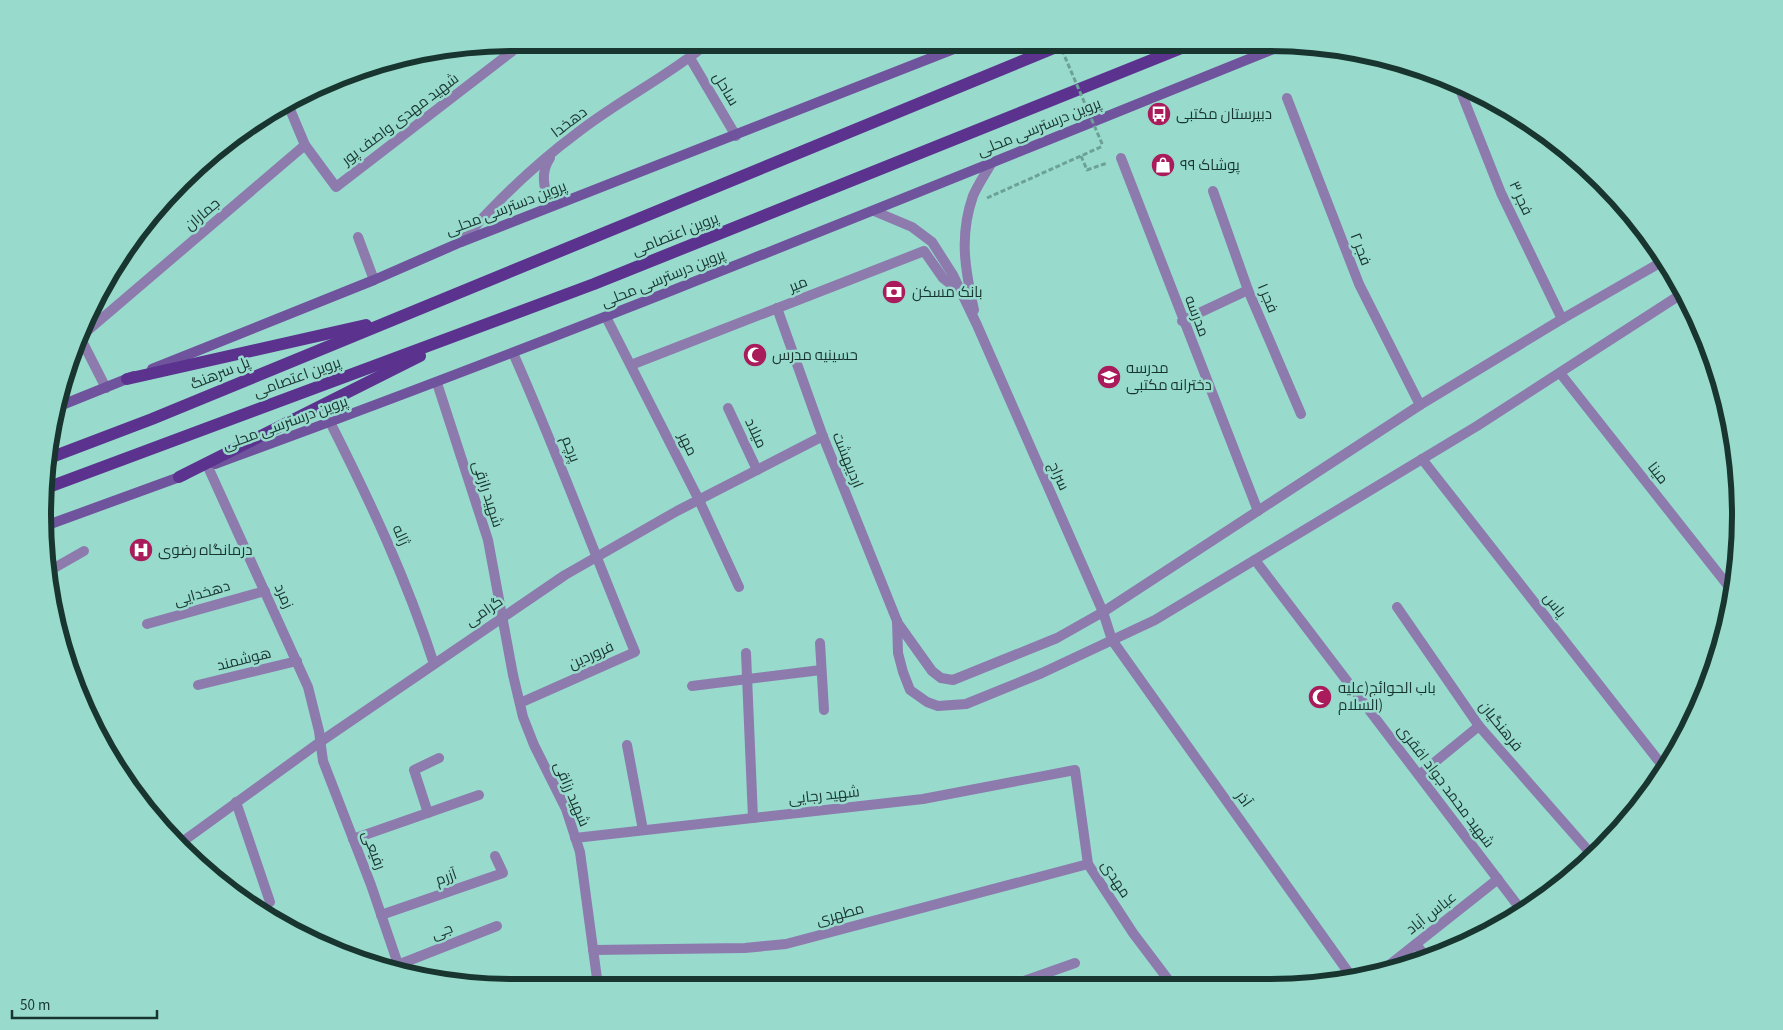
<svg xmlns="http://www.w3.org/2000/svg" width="1783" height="1030" viewBox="0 0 1783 1030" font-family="'Source Sans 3',Cairo,sans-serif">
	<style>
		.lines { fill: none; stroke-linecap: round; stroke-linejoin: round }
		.path { stroke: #6ca196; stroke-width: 3; stroke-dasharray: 5 2.5; stroke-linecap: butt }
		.service { stroke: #8d7bae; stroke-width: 10 }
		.minor { stroke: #8d7bae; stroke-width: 10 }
		.tertiary { stroke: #8d7bae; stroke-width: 10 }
		.secondary { stroke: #6f539d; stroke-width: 10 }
		.primary { stroke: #5b338f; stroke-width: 12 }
		.path-bridge { stroke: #6ca196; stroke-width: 3; stroke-dasharray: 5 2.5; stroke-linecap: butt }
		.labels { text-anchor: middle; stroke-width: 5; stroke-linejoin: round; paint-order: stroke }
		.street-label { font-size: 15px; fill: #193530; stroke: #98dbcd }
		.poi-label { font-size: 15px; fill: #193530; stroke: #98dbcd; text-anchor: start }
		.rim { fill: none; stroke: #193530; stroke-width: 6 }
	</style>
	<rect width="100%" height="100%" fill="#98dbcd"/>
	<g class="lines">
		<!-- path -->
		<g class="path">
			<polyline points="1081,156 1087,170 1107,163"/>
			<polyline points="987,198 1103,146"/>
		</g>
		<!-- service -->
		<g class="service">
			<polyline points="358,237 374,280"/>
			<polyline points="49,571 84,551"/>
			<polyline points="428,813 414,770 439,758"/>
		</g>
		<!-- minor -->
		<g class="minor">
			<polyline points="690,58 736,136"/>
			<polyline points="1459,87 1501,193 1562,319"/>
			<polyline points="1287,98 1359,284 1420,405"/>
			<polyline points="305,145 336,187 523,43"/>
			<path d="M550,158C539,174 544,191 552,206"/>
			<polyline points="1121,158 1258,511"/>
			<polyline points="1213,191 1248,290 1301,414"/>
			<path d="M461,242C496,202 534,165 577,133C619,100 667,77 708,43"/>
			<polyline points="777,308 822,434 897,621"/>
			<polyline points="606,317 699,500 739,587"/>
			<polyline points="1182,321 1248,290"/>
			<polyline points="82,341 106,388"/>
			<path d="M513,353C557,452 594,553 635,652L520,703"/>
			<polyline points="631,365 924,251 943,278 961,292"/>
			<polyline points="1560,373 1733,592"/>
			<polyline points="437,383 488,540 513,675 523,717 534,745 566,809 580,852 598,986"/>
			<polyline points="728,408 757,470"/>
			<path d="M330,422C370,501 407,580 434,664"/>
			<polyline points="1422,459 1665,769"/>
			<polyline points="208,467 308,687 319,731 323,761 371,885 400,970"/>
			<polyline points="1397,607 1479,726 1593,856"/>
			<polyline points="147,624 265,591"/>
			<polyline points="1112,640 1351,976"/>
			<polyline points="820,643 824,710"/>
			<polyline points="746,653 753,818"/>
			<polyline points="198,685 297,661"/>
			<polyline points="692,686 821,670"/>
			<polyline points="627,745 643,830"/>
			<polyline points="1419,775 1479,726"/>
			<polyline points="236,802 270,902"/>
			<polyline points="575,838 923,799 1075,770 1088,864 1133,933 1173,986"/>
			<polyline points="353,839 479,795"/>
			<polyline points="182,842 320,742 565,575 677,511 823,436"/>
			<polyline points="381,915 503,873 495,856"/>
			<polyline points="1416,944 1427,959"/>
			<polyline points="593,950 745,948 786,944 1088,864"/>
			<polyline points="390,968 497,926"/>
			<polyline points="1010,986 1075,963"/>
		</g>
		<!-- tertiary -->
		<g class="tertiary">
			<polyline points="874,211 912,227 932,242 953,275 977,325 1103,612 1112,640"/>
			<path d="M974,310C965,269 959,236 973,196C978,184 986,173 992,162"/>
			<polyline points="86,332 305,145 289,107"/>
			<polyline points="1255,560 1522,911"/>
			<polyline points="897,621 898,653 903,672 910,690 927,702 938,706 966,704 1042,673 1155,620 1477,426 1683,293"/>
			<polyline points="897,622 932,671 941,678 953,680 1057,638 1103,612 1420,405 1562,319 1665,260"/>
			<polyline points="1383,970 1498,879"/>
		</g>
		<!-- secondary -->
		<g class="secondary">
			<polyline points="152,369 374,280 461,242 969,43"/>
			<polyline points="57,407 134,376"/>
			<path d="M215,464C576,333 931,187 1286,44"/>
			<polyline points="45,526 185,475"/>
		</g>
		<!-- primary -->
		<g class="primary">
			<polyline points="127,379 366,325"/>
			<polyline points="52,457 152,419 1066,43"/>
			<polyline points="179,477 420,356"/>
			<polyline points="49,487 594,284 1194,43"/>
		</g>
		<!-- path-bridge -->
		<polyline class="path-bridge" points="1059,43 1103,146"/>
	</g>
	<!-- icons -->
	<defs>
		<g id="bus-disc" transform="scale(1.25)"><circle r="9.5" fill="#a91b5b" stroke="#98dbcd"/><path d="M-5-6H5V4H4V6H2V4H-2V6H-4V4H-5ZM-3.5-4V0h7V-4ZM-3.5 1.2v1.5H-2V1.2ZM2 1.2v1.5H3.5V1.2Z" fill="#fff"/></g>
		<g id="shop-disc" transform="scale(1.25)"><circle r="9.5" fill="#a91b5b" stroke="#98dbcd"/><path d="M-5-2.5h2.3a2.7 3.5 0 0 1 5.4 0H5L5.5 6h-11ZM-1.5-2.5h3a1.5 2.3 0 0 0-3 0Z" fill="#fff"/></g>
		<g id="bank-disc" transform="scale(1.25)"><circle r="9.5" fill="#a91b5b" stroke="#98dbcd"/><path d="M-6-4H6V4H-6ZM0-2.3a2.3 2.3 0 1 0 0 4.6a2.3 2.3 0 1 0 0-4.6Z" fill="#fff"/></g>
		<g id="mosque-disc" transform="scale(1.25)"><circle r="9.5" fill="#a91b5b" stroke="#98dbcd"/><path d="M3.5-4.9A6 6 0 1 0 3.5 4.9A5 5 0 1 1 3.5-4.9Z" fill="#fff"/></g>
		<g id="school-disc" transform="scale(1.25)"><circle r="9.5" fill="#a91b5b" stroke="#98dbcd"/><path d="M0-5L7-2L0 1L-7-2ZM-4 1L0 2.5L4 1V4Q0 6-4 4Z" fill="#fff"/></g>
		<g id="hospital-disc" transform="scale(1.25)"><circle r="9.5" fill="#a91b5b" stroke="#98dbcd"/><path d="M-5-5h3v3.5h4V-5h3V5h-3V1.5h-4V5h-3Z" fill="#fff"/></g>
	</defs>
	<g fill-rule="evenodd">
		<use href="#bus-disc" x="1159" y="114"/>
		<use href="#shop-disc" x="1163" y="165"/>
		<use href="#bank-disc" x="894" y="292"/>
		<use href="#mosque-disc" x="755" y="355"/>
		<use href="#school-disc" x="1109" y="377"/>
		<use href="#hospital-disc" x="141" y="550"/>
		<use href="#mosque-disc" x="1320" y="697"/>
	</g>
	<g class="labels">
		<!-- street labels -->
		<g class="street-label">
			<text transform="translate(726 89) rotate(59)" y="5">ساحل</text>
			<text transform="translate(400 119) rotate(-37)" y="5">شهید مهدی واصف پور</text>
			<text transform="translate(569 122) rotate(-37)" y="5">دهخدا</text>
			<text transform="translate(1039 127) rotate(-22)" y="5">پروین درسترسی محلی</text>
			<text transform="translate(1521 198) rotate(65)" y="5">فجر ۳</text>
			<text transform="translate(506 208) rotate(-21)" y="5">پروین دسترسی محلی</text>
			<text transform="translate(202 214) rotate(-40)" y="5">جماران</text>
			<text transform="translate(675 234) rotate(-22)" y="5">پروین اعتصامی</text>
			<text transform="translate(1361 249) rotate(69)" y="5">فجر ۲</text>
			<text transform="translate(663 278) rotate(-22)" y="5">پروین درسترسی محلی</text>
			<text transform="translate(798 284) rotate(-21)" y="5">میر</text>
			<text transform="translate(1268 298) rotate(67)" y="5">فجر ۱</text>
			<text transform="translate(1197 316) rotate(69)" y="5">مدرسه</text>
			<text transform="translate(220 373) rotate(-22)" y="5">پل سرهنگ</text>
			<text transform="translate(297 377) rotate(-20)" y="5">پروین اعتصامی</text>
			<text transform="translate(285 423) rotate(-20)" y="5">پروین درسترسی محلی</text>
			<text transform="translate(756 433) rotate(65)" y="5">میلاد</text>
			<text transform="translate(688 444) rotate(64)" y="5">مهر</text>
			<text transform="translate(571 449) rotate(69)" y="5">پرچم</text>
			<text transform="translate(848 460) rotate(68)" y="5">اردیبهشت</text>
			<text transform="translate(1658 473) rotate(52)" y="5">مینا</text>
			<text transform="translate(1059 476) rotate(66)" y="5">سراج</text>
			<text transform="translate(488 494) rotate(72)" y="5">شهید رازقی</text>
			<text transform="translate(401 535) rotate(66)" y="5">ژاله</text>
			<text transform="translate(202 593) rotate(-16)" y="5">دهخدایی</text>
			<text transform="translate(284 596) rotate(66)" y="5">زمرد</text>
			<text transform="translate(1555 605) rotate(52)" y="5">یاس</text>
			<text transform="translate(484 611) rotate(-34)" y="5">گرامی</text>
			<text transform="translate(591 655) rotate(-24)" y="5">فروردین</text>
			<text transform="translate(244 659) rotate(-14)" y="5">هوشمند</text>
			<text transform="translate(1501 726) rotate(51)" y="5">فرهنگیان</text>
			<text transform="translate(1446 786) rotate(53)" y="5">شهید محمد جواد افقری</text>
			<text transform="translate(572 794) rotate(67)" y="5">شهید رزاقی</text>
			<text transform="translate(824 795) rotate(-6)" y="5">شهید رجایی</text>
			<text transform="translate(1244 799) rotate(55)" y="5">آذر</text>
			<text transform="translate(374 850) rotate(69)" y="5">رفیعی</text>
			<text transform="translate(446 877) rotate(-19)" y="5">آزرم</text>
			<text transform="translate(1116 879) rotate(57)" y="5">مهدی</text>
			<text transform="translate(1431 913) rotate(-38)" y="5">عباس آباد</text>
			<text transform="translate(840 914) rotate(-15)" y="5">مطهری</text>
			<text transform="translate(442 931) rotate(-21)" y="5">جی</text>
		</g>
		<!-- poi labels -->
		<g class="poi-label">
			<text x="1176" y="119">دبیرستان مکتبی</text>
			<text x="1180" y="170">پوشاک ۹۹</text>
			<text x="912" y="297">بانک مسکن</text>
			<text x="772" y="360">حسینیه مدرس</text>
			<text x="1126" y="373">مدرسه<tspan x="1126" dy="17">دخترانه مکتبی</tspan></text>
			<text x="158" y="555">درمانگاه رضوی</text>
			<text x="1338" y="693">باب الحوائج(علیه<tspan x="1338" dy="17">السلام)</tspan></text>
		</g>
	</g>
	<!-- crop -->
	<path d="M0 0H1783V1030H0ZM515 51H1268A464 464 0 0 1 1732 515V515A464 464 0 0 1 1268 979H515A464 464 0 0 1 51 515V515A464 464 0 0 1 515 51Z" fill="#98dbcd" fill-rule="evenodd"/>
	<path class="rim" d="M515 51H1268A464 464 0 0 1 1732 515V515A464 464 0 0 1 1268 979H515A464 464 0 0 1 51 515V515A464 464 0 0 1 515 51Z"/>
	<!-- scale -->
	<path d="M12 1010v8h145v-8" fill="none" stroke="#193530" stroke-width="2.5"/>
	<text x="20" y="1010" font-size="15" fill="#193530" stroke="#98dbcd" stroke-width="4" paint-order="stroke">50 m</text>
</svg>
